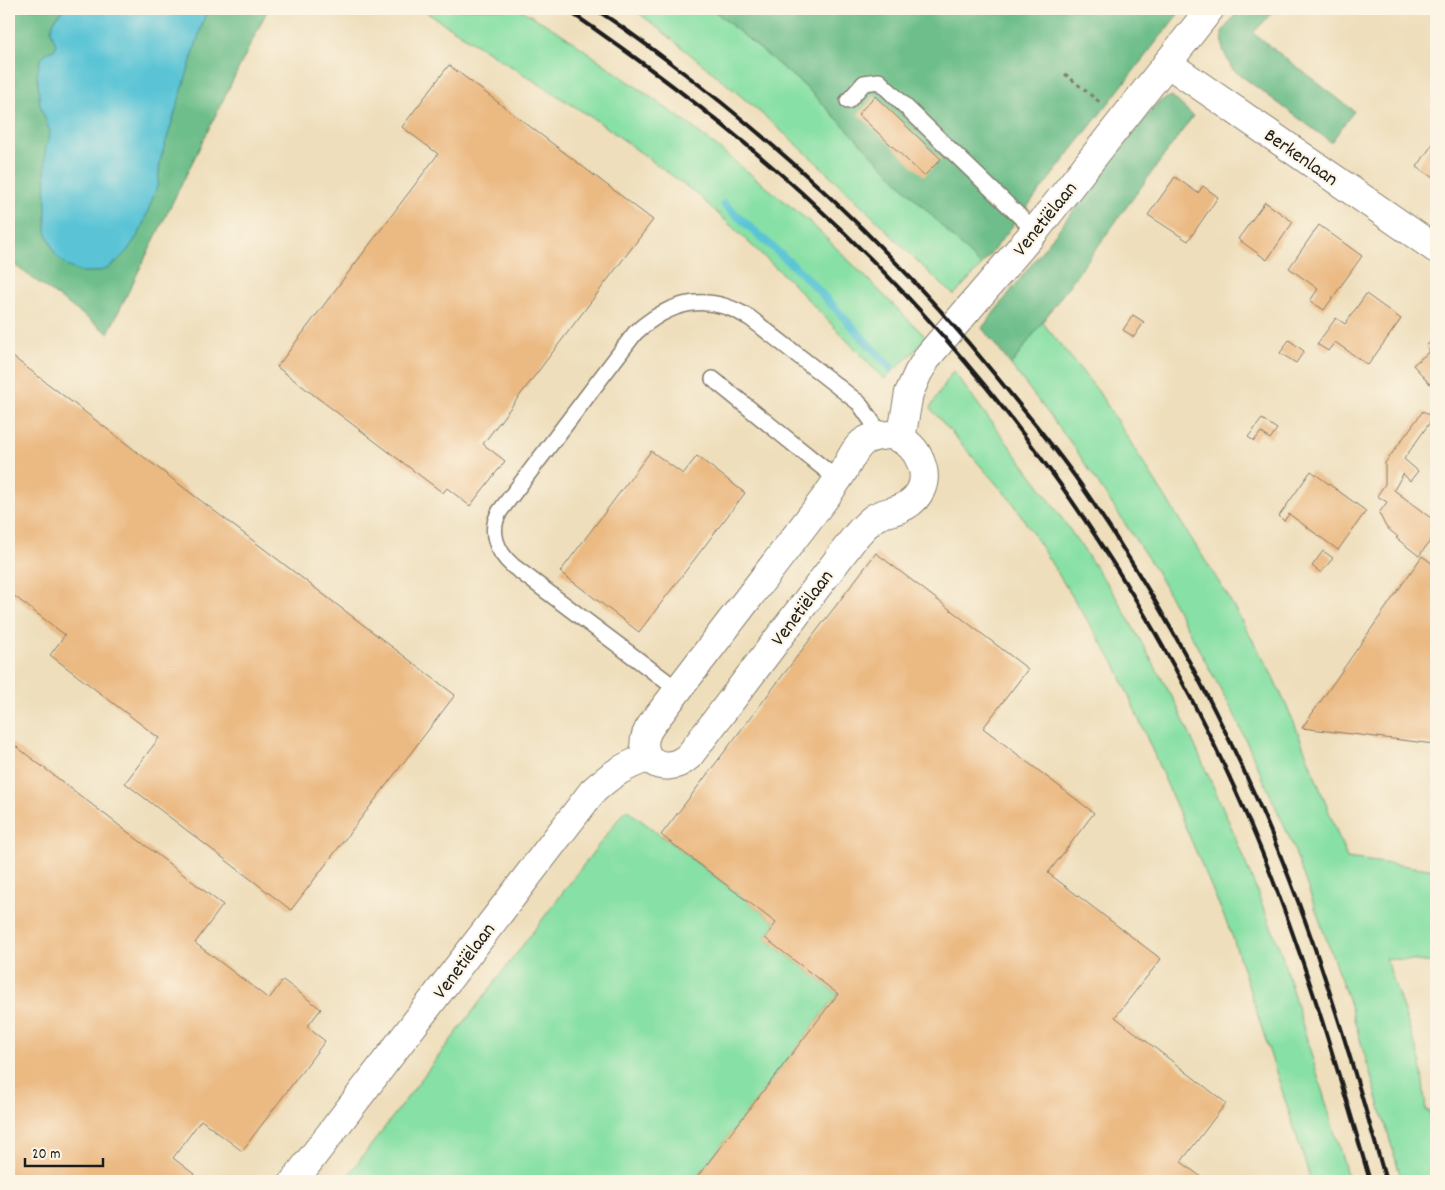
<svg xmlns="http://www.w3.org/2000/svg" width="1445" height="1190" viewBox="0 0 1445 1190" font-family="Dekko,sans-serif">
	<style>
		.green { fill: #87e0a5; stroke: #527e60 }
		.forest { fill: #6dbe8a; stroke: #446d53 }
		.water { fill: #5ac4d6; stroke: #3b7079 }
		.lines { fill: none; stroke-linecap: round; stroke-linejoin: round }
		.stream { stroke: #5ac4d6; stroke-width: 8 }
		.building { fill: #ebb982 }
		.lane-casing { stroke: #857d6c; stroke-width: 18 }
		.street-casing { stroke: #857d6c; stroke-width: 30 }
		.path { stroke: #857d6c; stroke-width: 3; stroke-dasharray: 4 4; stroke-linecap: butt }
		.lane { stroke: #fff; stroke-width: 15 }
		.street { stroke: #fff; stroke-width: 28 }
		.rail { stroke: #1c1c1c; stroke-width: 4 }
		.labels { text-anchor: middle; stroke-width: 4.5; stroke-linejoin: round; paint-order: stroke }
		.street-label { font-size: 20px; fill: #1c1c1c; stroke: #fcf5e5 }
	</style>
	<rect width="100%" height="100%" fill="#fcf5e5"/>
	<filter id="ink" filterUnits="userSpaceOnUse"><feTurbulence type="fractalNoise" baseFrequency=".02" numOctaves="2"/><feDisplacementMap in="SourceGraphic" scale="10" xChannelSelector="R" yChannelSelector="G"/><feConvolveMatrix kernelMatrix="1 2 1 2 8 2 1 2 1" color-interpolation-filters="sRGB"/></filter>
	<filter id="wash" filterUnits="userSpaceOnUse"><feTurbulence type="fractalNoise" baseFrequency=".0096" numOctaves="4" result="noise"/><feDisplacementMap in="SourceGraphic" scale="20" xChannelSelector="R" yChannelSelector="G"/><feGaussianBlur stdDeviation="1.12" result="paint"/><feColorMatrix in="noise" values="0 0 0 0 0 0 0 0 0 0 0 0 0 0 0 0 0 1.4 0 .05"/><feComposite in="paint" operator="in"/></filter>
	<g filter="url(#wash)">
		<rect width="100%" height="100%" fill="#eedebb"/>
		<!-- green -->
		<g class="green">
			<polygon points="421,9 520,9 562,34 691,126 811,223 928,339 884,379 790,281 698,195 602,124"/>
			<path d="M634,9H712L807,88L981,266L954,295C913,260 878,220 839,184C774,121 704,65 634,9Z"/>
			<polygon points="1042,322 1098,391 1227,595 1271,673 1293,720 1347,858 1436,870 1436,963 1386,958 1421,1063 1426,1111 1430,1111 1436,1137 1436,1181 1402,1181 1349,1002 1291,841 1233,712 1155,569 1074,447 1011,365"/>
			<polygon points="953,371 1039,485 1116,597 1176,704 1227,817 1280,949 1349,1181 1311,1181 1232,935 1115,664 1014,504 930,408"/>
			<polygon points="626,809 776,923 765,938 838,994 694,1181 344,1181"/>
		</g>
		<!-- forest -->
		<g class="forest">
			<polygon points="9,9 268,9 108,333 9,261"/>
			<polygon points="712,9 1182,9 981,266 807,88"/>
			<polygon points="1240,9 1276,9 1253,33 1354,111 1331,142 1232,69 1223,50 1222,32"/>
			<polygon points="1172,96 1193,116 1011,365 982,328 1158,102"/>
		</g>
		<!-- water -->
		<polygon class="water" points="64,9 207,9 160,161 158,184 140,232 127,251 116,262 107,269 95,272 81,272 68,267 55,254 46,232 45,152 50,132 40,105 37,73 40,60 46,53 54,50 56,45 51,31 54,20"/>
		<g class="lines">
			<!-- stream -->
			<polyline class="stream" points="724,204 804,275 891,368"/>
		</g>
		<g id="blocks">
			<!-- building -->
			<g class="building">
				<polygon points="449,65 653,220 483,444 505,461 470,506 447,488 443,493 277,367 438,154 402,127"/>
				<polygon points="875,96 941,159 924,176 858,114"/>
				<polygon points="1436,139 1436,180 1417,167"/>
				<polygon points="1175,177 1198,193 1203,186 1218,197 1188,241 1148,215"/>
				<polygon points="1265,202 1293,222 1267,260 1238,239"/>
				<polygon points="1319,225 1362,256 1324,310 1310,301 1318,289 1289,268"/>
				<polygon points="1366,294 1401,319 1368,365 1335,342 1328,351 1317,344 1336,318 1345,324"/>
				<polygon points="1133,315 1144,322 1134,337 1123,330"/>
				<polygon points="1436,336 1436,380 1431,385 1413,365 1430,351 1426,346"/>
				<polygon points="1289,340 1304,351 1296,363 1280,353"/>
				<polygon points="9,354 455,695 291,910 125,783 159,738 50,655 65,635 9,592"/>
				<polygon points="1423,411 1433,418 1404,459 1418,471 1410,481 1403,474 1394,490 1436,522 1436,533 1419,556 1396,538 1398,537 1386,527 1379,513 1387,502 1377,496 1385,484 1385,463"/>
				<polygon points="1436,415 1436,428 1430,423"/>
				<polygon points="1262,419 1277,429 1270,439 1261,432 1254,441 1248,437"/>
				<polygon points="651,451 683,474 697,456 745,493 639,632 560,572"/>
				<polygon points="1311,471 1366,511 1338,550 1289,514 1284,521 1279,516"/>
				<polygon points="1323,551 1333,558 1321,573 1312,566"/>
				<polygon points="876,553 1028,669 983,728 1094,813 1048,873 1161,959 1115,1017 1226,1103 1181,1162 1207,1181 694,1181 838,994 765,938 776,923 661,835"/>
				<polygon points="1422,556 1436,566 1436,741 1434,744 1302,728"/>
				<polygon points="9,741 223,905 195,943 269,999 283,980 321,1009 307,1027 325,1041 242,1151 201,1120 173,1158 203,1181 9,1181"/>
			</g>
		</g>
	</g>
	<g filter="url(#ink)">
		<use href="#blocks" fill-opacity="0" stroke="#857d6c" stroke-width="1"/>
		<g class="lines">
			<!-- lane casing -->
			<g class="lane-casing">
				<g id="lane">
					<polyline points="848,101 864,83 879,81 1035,231"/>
					<polyline points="713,379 838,480"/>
					<path d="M678,690L513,566C497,552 488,531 500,511L635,333C671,300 708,292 750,318L859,403L882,436"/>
				</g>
			</g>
			<!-- street casing -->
			<g class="street-casing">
				<g id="street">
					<polyline points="1167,63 1436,249"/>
					<path d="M892,435C906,440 916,448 921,463C929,483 919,501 899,509C891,512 881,513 874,518C867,523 861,530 855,537L689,756C662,780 629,755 652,724L828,494C833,486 839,479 844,470C858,446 859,436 892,435Z"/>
					<polyline points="901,439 909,393 918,373 929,355 1035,231 1210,9"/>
					<path d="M294,1181L592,792C609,776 625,765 648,758"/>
				</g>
			</g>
			<!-- path -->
			<polyline class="path" points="1065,74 1102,104"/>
			<!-- lane -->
			<use href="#lane" class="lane"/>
			<!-- street -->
			<use href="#street" class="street"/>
			<!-- rail -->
			<g class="rail">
				<path d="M566,9C648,65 728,126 802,193C994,367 1147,583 1249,821C1299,938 1335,1059 1370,1181"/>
				<path d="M595,9C622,26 647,45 672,64C793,155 901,259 996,376C1025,412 1055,447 1081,485C1150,585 1209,691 1258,802C1312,925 1350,1053 1386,1181"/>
			</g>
		</g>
	</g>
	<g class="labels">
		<!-- street labels -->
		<g class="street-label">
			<text transform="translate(1302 156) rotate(35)" y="7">Berkenlaan</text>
			<text transform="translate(1044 218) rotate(-51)" y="7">Venetiëlaan</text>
			<text transform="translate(801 607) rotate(-53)" y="7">Venetiëlaan</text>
			<text transform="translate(463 960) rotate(-53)" y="7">Venetiëlaan</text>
		</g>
	</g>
	<!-- margin -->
	<rect width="1445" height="1190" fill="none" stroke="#fcf5e5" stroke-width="30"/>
	<!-- scale -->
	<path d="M25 1158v8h78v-8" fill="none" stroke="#1c1c1c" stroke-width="2.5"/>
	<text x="32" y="1158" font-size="15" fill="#1c1c1c" stroke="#fcf5e5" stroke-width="4" paint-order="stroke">20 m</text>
</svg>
